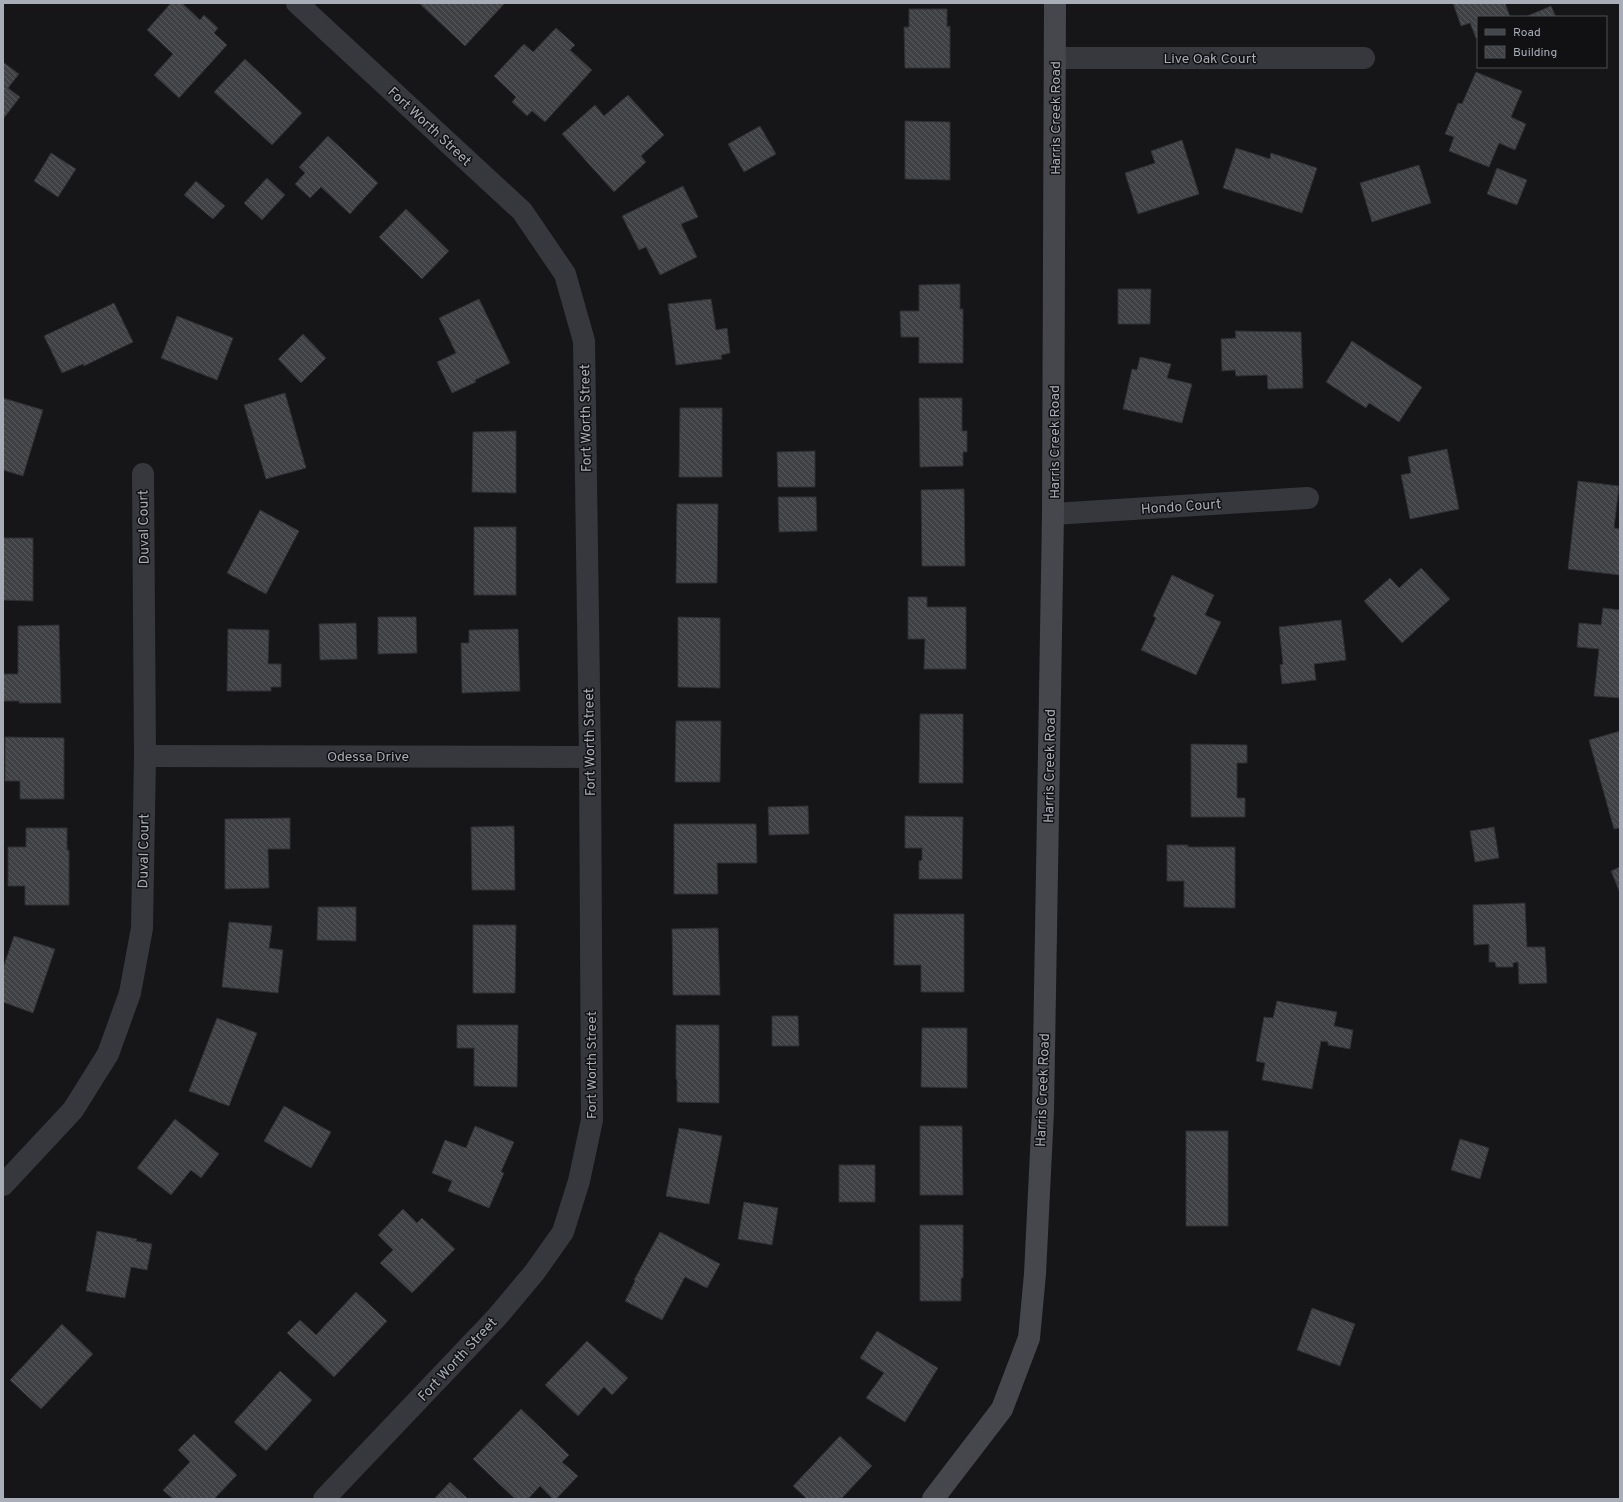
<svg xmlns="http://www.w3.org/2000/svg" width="1623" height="1502" viewBox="0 0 1623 1502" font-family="Overpass,sans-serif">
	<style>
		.building { fill: url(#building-back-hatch); stroke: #303034 }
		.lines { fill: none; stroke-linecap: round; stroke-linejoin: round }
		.street { stroke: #37383d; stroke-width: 22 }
		.secondary { stroke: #45474d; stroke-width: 22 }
		.labels { text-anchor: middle; stroke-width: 3; stroke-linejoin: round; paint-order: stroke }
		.street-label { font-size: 14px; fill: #a8adb8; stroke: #111113 }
	</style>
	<defs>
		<pattern id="building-back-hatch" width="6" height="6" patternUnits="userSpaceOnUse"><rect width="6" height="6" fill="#404145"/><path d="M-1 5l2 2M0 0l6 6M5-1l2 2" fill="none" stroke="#595a5e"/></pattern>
	</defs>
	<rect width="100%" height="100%" fill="#161618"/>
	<!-- building -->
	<g class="building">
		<polygon points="171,3 182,3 200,20 204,15 218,28 214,33 227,45 179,98 154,75 173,54 147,30"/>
		<polygon points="421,3 505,3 465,46 420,4"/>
		<polygon points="1453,3 1505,3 1510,17 1478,17 1478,37 1476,38 1470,23 1461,26"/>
		<polygon points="1551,6 1556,17 1525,17"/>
		<polygon points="909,9 947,9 947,27 950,26 950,68 905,68 904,27 909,27"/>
		<polygon points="556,28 575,45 570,50 592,70 545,122 532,111 527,116 512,102 516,97 494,76 524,44 533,52"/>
		<polygon points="245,59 302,113 272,145 214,92"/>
		<polygon points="3,62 19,74 8,88 20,97 3,119"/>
		<polygon points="1476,72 1522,91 1511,117 1526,124 1515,150 1499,143 1489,167 1449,151 1454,137 1445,134 1458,103 1462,104"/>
		<polygon points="628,95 664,135 641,156 646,162 614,192 562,134 595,105 604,116"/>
		<polygon points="905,121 950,122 950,180 905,179"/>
		<polygon points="760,126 776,154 744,172 728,144"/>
		<polygon points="328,136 378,183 350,214 321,187 310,198 295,184 305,173 299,167"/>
		<polygon points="1182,140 1199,194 1138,214 1125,173 1155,163 1151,151"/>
		<polygon points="1236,148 1270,159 1271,153 1317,168 1302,213 1223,188"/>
		<polygon points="51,153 76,169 58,197 34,181"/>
		<polygon points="1419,165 1431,203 1372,222 1360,183"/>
		<polygon points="1497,168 1527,180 1517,205 1487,194"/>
		<polygon points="267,178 285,195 262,220 244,203"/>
		<polygon points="196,181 225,206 213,219 184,195"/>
		<polygon points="683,186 698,217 681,224 697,257 660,275 646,247 639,250 622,216"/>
		<polygon points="406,209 449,251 422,279 379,237"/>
		<polygon points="960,284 960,309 963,309 963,363 919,363 919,337 901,337 900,311 919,311 919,285"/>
		<polygon points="1118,289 1151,289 1150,324 1118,324"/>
		<polygon points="479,299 510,363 475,380 476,382 452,393 437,362 456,353 439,318"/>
		<polygon points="711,299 716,330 727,328 730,353 721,355 722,359 676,365 668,304"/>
		<polygon points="114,303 133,342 84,366 83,364 62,373 44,336"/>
		<polygon points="177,316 233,338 217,380 161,358"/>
		<polygon points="1235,331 1301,332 1303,388 1268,389 1267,375 1236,376 1235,370 1222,371 1221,339 1236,338"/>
		<polygon points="303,334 326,358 301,383 278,359"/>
		<polygon points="1352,341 1422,387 1399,422 1369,403 1366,408 1326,382"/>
		<polygon points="1140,357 1171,364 1167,378 1192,384 1182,423 1123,409 1132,369 1137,370"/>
		<polygon points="285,393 306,468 266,479 244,405"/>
		<polygon points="3,398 43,410 23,476 3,470"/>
		<polygon points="919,398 962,398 962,431 967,431 967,452 963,452 963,466 920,467"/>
		<polygon points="680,408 722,408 722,477 679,477"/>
		<polygon points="516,431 516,493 472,492 473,432"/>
		<polygon points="1447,449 1459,509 1410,519 1401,475 1411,473 1408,457"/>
		<polygon points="815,451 815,487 778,487 777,452"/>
		<polygon points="1578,481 1619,486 1614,528 1620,529 1620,575 1568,569"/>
		<polygon points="964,489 965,566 922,566 921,490"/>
		<polygon points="778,497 816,497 817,531 779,532"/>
		<polygon points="677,504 718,504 717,583 676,583"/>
		<polygon points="260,510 299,531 266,594 227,573"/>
		<rect x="474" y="527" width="42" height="68"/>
		<polygon points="3,538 33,538 33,601 3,600"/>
		<polygon points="1421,568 1450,599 1402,643 1364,601 1390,578 1399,588"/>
		<polygon points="1172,575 1214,595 1205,615 1221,622 1196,675 1141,650 1156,618 1153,616"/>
		<polygon points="908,597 927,597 927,607 966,607 966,669 924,669 925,639 908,639"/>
		<polygon points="1603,608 1620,610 1620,698 1594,696 1599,649 1577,647 1579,623 1601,625"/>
		<polygon points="378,617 416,617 417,653 378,654"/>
		<polygon points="678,617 720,618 720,688 678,687"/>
		<polygon points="1341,620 1346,660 1314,664 1316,680 1282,684 1280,665 1283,664 1279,627"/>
		<polygon points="356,623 357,659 320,660 319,624"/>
		<polygon points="59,625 61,703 19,703 19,701 3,701 3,674 18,674 18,626"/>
		<polygon points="228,629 269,630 268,664 281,664 281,687 271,687 271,691 227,691"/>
		<polygon points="518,629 520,691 462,693 461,643 469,643 469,630"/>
		<polygon points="920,714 963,714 963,783 919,783"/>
		<polygon points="676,721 721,721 720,782 675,782"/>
		<polygon points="1620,731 1620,828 1614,829 1589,740"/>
		<polygon points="5,737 64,738 64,799 20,799 20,781 5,781"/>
		<polygon points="1191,744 1247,745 1247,763 1237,763 1237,798 1245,798 1245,817 1191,817"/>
		<polygon points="808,806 809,834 769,835 768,807"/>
		<polygon points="905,816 963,817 962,879 919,879 919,861 922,860 922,848 905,848"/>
		<polygon points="290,818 290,849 268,849 269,888 225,889 225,819"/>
		<polygon points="674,824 756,824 757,863 717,863 718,894 674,894"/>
		<polygon points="514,826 515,890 472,890 471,827"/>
		<polygon points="1494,827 1499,858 1475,862 1470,831"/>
		<polygon points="26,828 67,828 67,850 69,850 69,905 25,905 25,886 8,886 8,847 26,847"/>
		<polygon points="1167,845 1188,845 1188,847 1235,847 1235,908 1184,907 1184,881 1167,881"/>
		<polygon points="1620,867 1620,893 1611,871"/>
		<polygon points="1525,903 1527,947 1545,947 1547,983 1519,984 1518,962 1513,963 1513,967 1496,967 1495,962 1489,962 1489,944 1474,945 1473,905"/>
		<polygon points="318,907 356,907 356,941 317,940"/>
		<polygon points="894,914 964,914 964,992 921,992 921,965 894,965"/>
		<polygon points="229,922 272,926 269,948 283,950 278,993 222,987"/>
		<polygon points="473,925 516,925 515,993 473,993"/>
		<polygon points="718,928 720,995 673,995 672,929"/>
		<polygon points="14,936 55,949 33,1013 3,1002 3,968"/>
		<polygon points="1277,1001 1337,1012 1334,1026 1353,1030 1350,1049 1328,1045 1328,1042 1321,1041 1312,1089 1262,1080 1265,1063 1256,1061 1264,1017 1273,1018"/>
		<polygon points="772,1016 798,1016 799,1046 772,1046"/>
		<polygon points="217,1018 257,1033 229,1106 189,1091"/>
		<polygon points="457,1025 518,1025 517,1087 474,1086 474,1048 457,1048"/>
		<polygon points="676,1025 719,1025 719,1103 677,1102 677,1079 676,1079"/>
		<polygon points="922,1028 967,1028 967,1088 921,1087"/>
		<polygon points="284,1106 331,1132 311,1168 264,1141"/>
		<polygon points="175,1119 219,1154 201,1178 191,1170 171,1195 137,1168"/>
		<polygon points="475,1126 514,1142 501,1172 504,1173 489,1208 448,1191 452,1181 432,1173 445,1140 466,1148"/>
		<polygon points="920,1126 962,1126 963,1195 920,1195"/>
		<polygon points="679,1128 722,1136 709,1204 666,1196"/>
		<rect x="1186" y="1131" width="42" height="95"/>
		<polygon points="1460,1139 1489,1148 1480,1179 1451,1170"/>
		<rect x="839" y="1165" width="36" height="37"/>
		<polygon points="744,1202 778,1208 772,1245 738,1239"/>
		<polygon points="403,1209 417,1223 422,1218 455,1249 412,1293 380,1263 393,1250 378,1235"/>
		<polygon points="920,1225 963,1225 963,1278 961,1278 961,1301 920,1301"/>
		<polygon points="97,1231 137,1239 136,1241 152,1244 147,1270 131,1267 125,1298 86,1291"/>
		<polygon points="660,1232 720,1264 707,1288 685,1277 662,1320 625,1301 635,1281 634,1280"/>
		<polygon points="356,1292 387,1321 334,1377 287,1333 300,1320 316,1335"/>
		<polygon points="1312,1308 1355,1324 1340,1366 1297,1350"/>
		<polygon points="62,1324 93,1354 41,1409 10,1380"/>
		<polygon points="877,1331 938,1368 905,1422 866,1398 884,1373 860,1358"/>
		<polygon points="587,1341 628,1378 612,1395 604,1387 578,1416 545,1385"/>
		<polygon points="280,1371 312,1400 266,1451 234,1422"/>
		<polygon points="521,1409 569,1455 562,1462 578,1476 556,1499 553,1499 540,1486 528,1499 515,1499 473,1459"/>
		<polygon points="194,1434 237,1475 214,1499 173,1499 163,1490 190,1462 178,1450"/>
		<polygon points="840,1436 872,1466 841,1499 807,1499 793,1486"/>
		<polygon points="450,1482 468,1499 434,1499"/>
	</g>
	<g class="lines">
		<!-- street -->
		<g class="street">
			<polyline points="297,3 522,211 565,274 584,341 590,757 592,1120 579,1181 563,1232 534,1273 497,1317 324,1499"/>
			<polyline points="1056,58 1364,58"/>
			<polyline points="1053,514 1308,498"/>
			<polyline points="145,756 590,757"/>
			<polyline points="3,1185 73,1110 108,1054 130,993 142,928 145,756 143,474"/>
		</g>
		<!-- secondary -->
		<polyline class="secondary" points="933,1499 1002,1409 1029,1338 1035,1274 1043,1111 1053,514 1055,3"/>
	</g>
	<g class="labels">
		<!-- street labels -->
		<g class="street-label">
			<text x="1210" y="63">Live Oak Court</text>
			<text transform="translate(1055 118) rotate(-90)" y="5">Harris Creek Road</text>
			<text transform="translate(430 126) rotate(43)" y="5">Fort Worth Street</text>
			<text transform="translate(585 418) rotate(-91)" y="5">Fort Worth Street</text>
			<text transform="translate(1054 442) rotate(-90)" y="5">Harris Creek Road</text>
			<text transform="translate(1181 506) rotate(-4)" y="5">Hondo Court</text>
			<text transform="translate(143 527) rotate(-91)" y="5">Duval Court</text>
			<text transform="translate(589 742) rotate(-91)" y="5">Fort Worth Street</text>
			<text x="368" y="761">Odessa Drive</text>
			<text transform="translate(1049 766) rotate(-89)" y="5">Harris Creek Road</text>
			<text transform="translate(143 851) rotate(-89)" y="5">Duval Court</text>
			<text transform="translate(591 1065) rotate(-90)" y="5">Fort Worth Street</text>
			<text transform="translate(1042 1090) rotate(-88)" y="5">Harris Creek Road</text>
			<text transform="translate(457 1359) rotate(-47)" y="5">Fort Worth Street</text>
		</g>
	</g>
	<!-- border -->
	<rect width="1623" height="1502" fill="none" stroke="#a8adb8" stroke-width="8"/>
	<!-- legend -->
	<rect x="1477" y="16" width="130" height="52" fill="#111113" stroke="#4d4f55"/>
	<rect x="1485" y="29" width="20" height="6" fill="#45474d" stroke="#4d4f55"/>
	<text x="1513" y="36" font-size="12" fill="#a8adb8">Road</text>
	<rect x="1485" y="46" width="20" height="12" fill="url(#building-back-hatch)" stroke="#4d4f55"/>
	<text x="1513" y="56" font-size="12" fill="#a8adb8">Building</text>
</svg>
